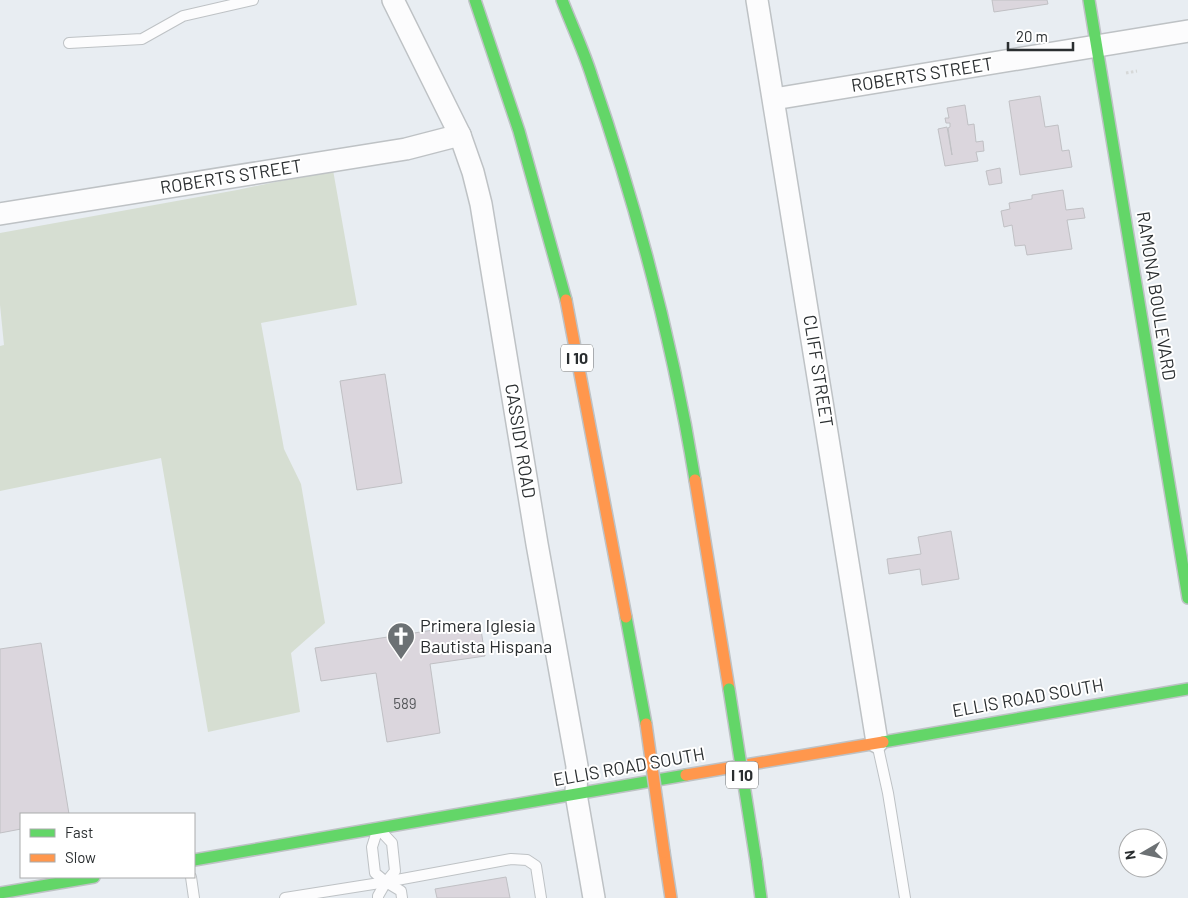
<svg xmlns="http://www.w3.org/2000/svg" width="1188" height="898" viewBox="0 0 1188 898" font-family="Barlow,sans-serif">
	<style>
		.green { fill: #d6ded2 }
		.building { fill: #dbd6dd; stroke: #c0c0c4 }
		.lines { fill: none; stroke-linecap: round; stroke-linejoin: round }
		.lane-casing { stroke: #bec2c5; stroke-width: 12 }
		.street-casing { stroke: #bec2c5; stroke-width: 24 }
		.fast-casing { stroke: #bec2c5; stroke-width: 14 }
		.slow-casing { stroke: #bec2c5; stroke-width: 14 }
		.path { stroke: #d6d8d8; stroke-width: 3; stroke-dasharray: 2.5 2.5; stroke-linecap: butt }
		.lane { stroke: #fcfcfd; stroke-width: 10 }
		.street { stroke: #fcfcfd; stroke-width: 21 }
		.fast { stroke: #63d668; stroke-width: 11 }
		.slow { stroke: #ff974d; stroke-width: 11 }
		.fast-bridge-casing { stroke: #bec2c5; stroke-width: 14; stroke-linecap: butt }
		.slow-bridge-casing { stroke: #bec2c5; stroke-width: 14; stroke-linecap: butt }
		.fast-bridge { stroke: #63d668; stroke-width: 11 }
		.slow-bridge { stroke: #ff974d; stroke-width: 11 }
		.labels { text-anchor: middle; stroke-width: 4; stroke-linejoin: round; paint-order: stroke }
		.number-label { font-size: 15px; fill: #56585b }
		.shield { fill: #fff; stroke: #6a6d6e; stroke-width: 1 }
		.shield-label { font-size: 16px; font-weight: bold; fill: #2a2e30 }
		.street-label { font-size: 18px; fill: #2a2e30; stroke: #fff }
		.poi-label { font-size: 18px; fill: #2a2e30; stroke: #fff; text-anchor: start }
	</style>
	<rect width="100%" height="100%" fill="#e8edf2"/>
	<!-- green -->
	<polygon class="green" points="333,170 357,305 261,323 284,449 301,484 325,623 291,653 300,712 208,732 161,458 0,491 0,346 4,345 0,305 0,233 237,190"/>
	<!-- building -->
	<g class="building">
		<polygon points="992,0 1047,0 1048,4 994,12"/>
		<polygon points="1040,96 1045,127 1058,125 1062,151 1069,150 1072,167 1020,175 1009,101"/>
		<polygon points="965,105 968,125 974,124 976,142 983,141 984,151 976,152 978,161 945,166 938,129 947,127 952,155 948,128 950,127 950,123 946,123 945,118 949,118 947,108"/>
		<polygon points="1000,168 1002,183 989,185 986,171"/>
		<polygon points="1063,190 1066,210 1083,208 1085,218 1067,220 1072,249 1027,255 1025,245 1015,246 1012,225 1004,227 1001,211 1010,209 1009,203 1032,199 1032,195"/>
		<polygon points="385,374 402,483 357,490 340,381"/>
		<polygon points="951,531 959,579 922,585 920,569 889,574 887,559 921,554 918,537"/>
		<polygon points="480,623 485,656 430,664 440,733 387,742 376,673 321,681 315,648"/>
		<polygon points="41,643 69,814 21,814 21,829 0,833 0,649"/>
		<polygon points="506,877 510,898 437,898 435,889"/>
	</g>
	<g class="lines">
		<!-- lane casing -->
		<g class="lane-casing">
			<g id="lane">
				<polyline points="69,43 142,39 183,16 253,0"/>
				<polyline points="877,743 888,793 905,898"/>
				<polygon points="378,828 392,843 395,871 386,882 375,873 372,847"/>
				<polyline points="191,877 194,898"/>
				<polyline points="386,882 401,891 402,898"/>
				<polyline points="285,898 386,882 511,859 527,860 536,866 541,898"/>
				<polyline points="378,898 378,896 386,882"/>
			</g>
		</g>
		<!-- street casing -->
		<g class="street-casing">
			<g id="street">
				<polyline points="393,0 460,135 473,172 481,204 537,544 577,766 576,794 594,898"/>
				<polyline points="757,0 877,742"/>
				<polyline points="774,99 1188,31"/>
				<polyline points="0,214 406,149 460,135"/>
			</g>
		</g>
		<!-- fast casing -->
		<g class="fast-casing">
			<g id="fast">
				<polyline points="475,0 519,131 566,300"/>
				<path d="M562,0C572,26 584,51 592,77C637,208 673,343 695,480"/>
				<polyline points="1089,0 1188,598"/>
				<polyline points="626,617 646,724"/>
				<polyline points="883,742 1188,689"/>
				<polyline points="194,860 686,775"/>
				<polyline points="756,861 761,898"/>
				<polyline points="0,893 94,877"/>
			</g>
		</g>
		<!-- slow casing -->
		<g class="slow-casing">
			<g id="slow">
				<polyline points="566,300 626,617"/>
				<polyline points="695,480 729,689"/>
				<polyline points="686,775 883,742"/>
				<polyline points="664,852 671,898"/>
			</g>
		</g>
		<!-- path -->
		<polyline class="path" points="1126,73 1137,71"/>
		<!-- lane -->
		<use href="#lane" class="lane"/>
		<!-- street -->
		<use href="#street" class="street"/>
		<!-- fast -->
		<use href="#fast" class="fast"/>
		<!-- slow -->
		<use href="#slow" class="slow"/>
		<!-- fast-bridge casing -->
		<g class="fast-bridge-casing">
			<polyline id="fast-bridge" points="729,689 756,861"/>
		</g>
		<!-- slow-bridge casing -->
		<g class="slow-bridge-casing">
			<polyline id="slow-bridge" points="646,724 664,852"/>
		</g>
		<!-- fast-bridge -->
		<use href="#fast-bridge" class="fast-bridge"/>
		<!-- slow-bridge -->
		<use href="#slow-bridge" class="slow-bridge"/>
	</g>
	<!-- icons -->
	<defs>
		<g id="church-pin" transform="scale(1.4375)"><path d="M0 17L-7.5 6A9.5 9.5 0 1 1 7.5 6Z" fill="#6c7174" stroke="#fff"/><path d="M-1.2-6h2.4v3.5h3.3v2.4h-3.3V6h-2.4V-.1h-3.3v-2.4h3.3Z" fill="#fff"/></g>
	</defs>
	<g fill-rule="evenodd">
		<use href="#church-pin" x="401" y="636"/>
	</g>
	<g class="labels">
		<!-- number labels -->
		<g class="number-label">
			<text x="405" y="709">589</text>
		</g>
		<!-- shield labels -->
		<g class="shield">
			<rect x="561" y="344.5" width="32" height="27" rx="4"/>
			<rect x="726" y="761.5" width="32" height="27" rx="4"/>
		</g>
		<g class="shield-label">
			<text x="577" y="364">I 10</text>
			<text x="742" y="781">I 10</text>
		</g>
		<!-- street labels -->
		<g class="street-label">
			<text transform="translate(922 75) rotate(-9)" y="6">ROBERTS STREET</text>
			<text transform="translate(231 177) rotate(-9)" y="6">ROBERTS STREET</text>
			<text transform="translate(1156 296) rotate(81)" y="6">RAMONA BOULEVARD</text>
			<text transform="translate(818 371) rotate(81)" y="6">CLIFF STREET</text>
			<text transform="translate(520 441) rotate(81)" y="6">CASSIDY ROAD</text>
			<text transform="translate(1028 698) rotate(-10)" y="6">ELLIS ROAD SOUTH</text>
			<text transform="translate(629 767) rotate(-10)" y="6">ELLIS ROAD SOUTH</text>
		</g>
		<!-- poi labels -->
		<g class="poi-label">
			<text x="420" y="632">Primera Iglesia<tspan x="420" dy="21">Bautista Hispana</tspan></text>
		</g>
	</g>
	<!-- legend -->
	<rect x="20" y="813" width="175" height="65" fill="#ffffff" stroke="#aaabac"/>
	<rect x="30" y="829" width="25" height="8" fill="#63d668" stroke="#aaabac"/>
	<text x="65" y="838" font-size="15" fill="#2a2e30">Fast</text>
	<rect x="30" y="854" width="25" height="8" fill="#ff974d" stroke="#aaabac"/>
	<text x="65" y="863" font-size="15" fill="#2a2e30">Slow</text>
	<!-- north arrow -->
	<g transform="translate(1143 853) rotate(261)"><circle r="24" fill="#ffffff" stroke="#aaabac"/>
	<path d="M0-4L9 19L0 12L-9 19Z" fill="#6c7174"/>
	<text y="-8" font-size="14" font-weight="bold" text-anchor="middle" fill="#2a2e30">N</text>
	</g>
	<!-- scale -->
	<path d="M1008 42v8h65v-8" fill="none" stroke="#2a2e30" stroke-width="2.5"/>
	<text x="1016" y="42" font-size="15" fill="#2a2e30" stroke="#ffffff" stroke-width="4" paint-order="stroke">20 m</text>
</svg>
